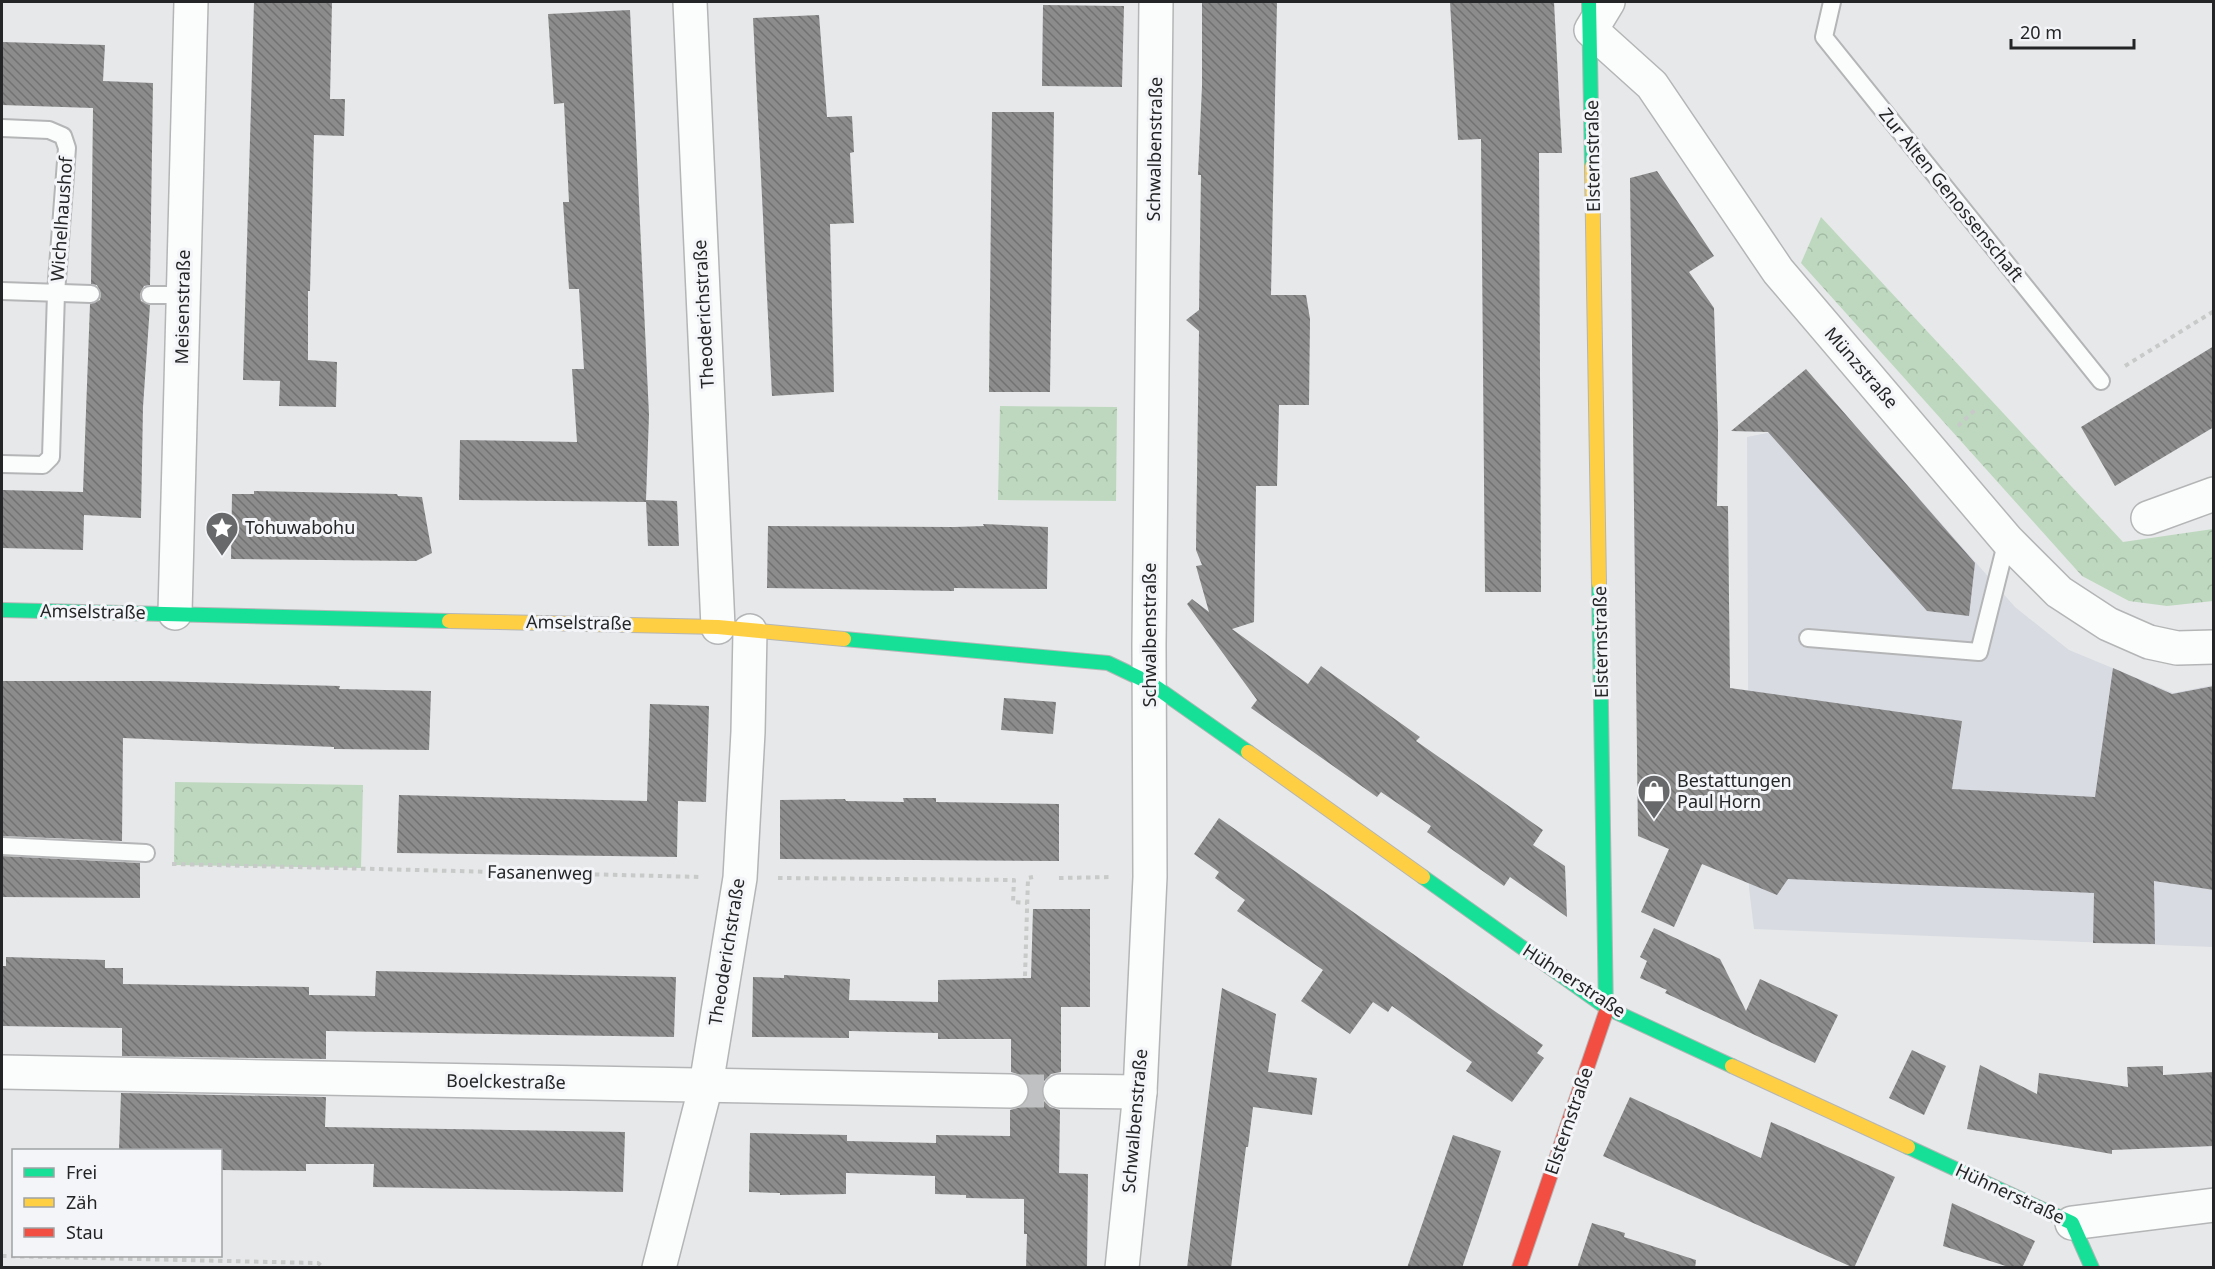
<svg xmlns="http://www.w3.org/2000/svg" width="2215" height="1269" viewBox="0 0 2215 1269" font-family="'Noto Sans',sans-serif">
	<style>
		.built { fill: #d8dbe1 }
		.forest { fill: url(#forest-crowns) }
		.building { fill: url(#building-back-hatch) }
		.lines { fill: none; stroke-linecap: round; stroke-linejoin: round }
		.street-tunnel { stroke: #c0c1c2; stroke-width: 33; stroke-dasharray: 33 16; stroke-linecap: butt }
		.lane-casing { stroke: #b4b5b6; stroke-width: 20 }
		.street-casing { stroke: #b4b5b6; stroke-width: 36 }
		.fast-casing { stroke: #b4b5b6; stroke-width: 16 }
		.slow-casing { stroke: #b4b5b6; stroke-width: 16 }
		.jam-casing { stroke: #b4b5b6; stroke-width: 16 }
		.path { stroke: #c8c9c9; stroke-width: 4; stroke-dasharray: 4.5 4.5; stroke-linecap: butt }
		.lane { stroke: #fbfcfc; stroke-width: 16 }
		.street { stroke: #fbfcfc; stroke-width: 33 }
		.fast { stroke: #16e098; stroke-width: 14 }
		.slow { stroke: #ffcf43; stroke-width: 14 }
		.jam { stroke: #f24e42; stroke-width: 14 }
		.labels { text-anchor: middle; stroke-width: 6; stroke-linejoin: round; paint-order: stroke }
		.street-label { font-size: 18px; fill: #242526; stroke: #f3f5f8 }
		.poi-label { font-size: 18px; fill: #242526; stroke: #f3f5f8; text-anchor: start }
	</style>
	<defs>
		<pattern id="forest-crowns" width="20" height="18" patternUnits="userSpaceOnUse" patternTransform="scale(1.5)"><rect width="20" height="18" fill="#bed8bf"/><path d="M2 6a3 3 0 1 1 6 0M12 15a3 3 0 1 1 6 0" fill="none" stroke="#a3b9a4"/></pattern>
		<pattern id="building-back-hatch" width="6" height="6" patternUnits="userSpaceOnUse" patternTransform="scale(1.5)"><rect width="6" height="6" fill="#8c8c8d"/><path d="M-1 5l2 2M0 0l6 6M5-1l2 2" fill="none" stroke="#727273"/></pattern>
	</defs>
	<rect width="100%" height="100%" fill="#e7e8e9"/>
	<!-- built -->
	<polygon class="built" points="1822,388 2015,607 2069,650 2173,693 2213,685 2213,947 1754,929 1749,888 1747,437 1772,432"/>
	<!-- forest -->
	<g class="forest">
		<polygon points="1821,217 2123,542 2213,529 2213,601 2167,606 2129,601 2082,576 1801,263"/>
		<polygon points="1000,406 1117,407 1116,501 998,500"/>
		<polygon points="175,782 363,785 361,868 174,865"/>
	</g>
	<!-- building -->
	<g class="building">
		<polygon points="254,2 332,2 330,99 345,99 344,136 314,135 310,291 308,291 308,360 337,362 336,407 279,406 280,381 243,380"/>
		<polygon points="1202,2 1277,2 1271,295 1306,295 1310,319 1309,405 1279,405 1277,486 1256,486 1254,622 1232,629 1308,684 1321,666 1420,737 1416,741 1543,830 1533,845 1565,866 1567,917 1510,877 1504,886 1427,832 1431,826 1381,792 1377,797 1251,708 1257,700 1187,604 1192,599 1209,612 1196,566 1202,565 1196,550 1199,331 1186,320 1199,310 1201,175 1198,175 1202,86"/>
		<polygon points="1450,2 1554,2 1562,153 1539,153 1541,592 1485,592 1481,139 1458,140"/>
		<polygon points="1043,5 1124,6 1122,87 1042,86"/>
		<polygon points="630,10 649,415 646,500 677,501 679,546 648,546 646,500 646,502 459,500 460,440 577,442 572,369 584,369 579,289 569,289 563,202 569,202 564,103 554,104 548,14"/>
		<polygon points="819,15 827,117 852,116 854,152 850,153 854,223 830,224 834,392 772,396 753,18"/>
		<polygon points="2,42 105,45 103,81 153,83 150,285 144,286 140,294 141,301 150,305 143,407 141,518 84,515 83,550 2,548 2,490 83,492 90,304 100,300 101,294 97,285 91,284 93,108 2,105"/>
		<polygon points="992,112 1054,112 1050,392 989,392"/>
		<polygon points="1657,171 1714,256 1689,272 1714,308 1718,431 1717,506 1728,506 1730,688 1962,721 1952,789 2095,797 2113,668 2172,694 2214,686 2214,890 2154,881 2155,944 2093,943 2094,893 1788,879 1777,895 1702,864 1674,927 1641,912 1669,849 1638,836 1630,178"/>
		<polygon points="2214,346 2214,427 2115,486 2081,427"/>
		<polygon points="1806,369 1975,563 1969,616 1927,611 1768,432 1731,431"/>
		<polygon points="254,491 397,494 398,496 422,497 432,553 416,561 231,559 232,494 254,494"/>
		<polygon points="983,524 1048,527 1047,589 954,588 954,591 767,588 768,526 954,527 984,526"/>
		<polygon points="2,681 154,681 340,686 339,689 431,691 429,750 334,749 334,747 123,738 122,841 2,836"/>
		<polygon points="1004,698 1056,702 1053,734 1001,730"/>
		<polygon points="650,704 709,706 706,802 678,801 677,857 397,853 399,795 647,801"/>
		<polygon points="903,798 936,798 936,802 1059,804 1059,861 780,859 780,800 845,799 846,801 904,802"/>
		<polygon points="1219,818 1543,1045 1537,1053 1544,1058 1512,1102 1466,1071 1472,1062 1392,1006 1388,1012 1373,1002 1350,1034 1301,1001 1323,970 1237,911 1245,900 1215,878 1219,872 1194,854"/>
		<polygon points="2,856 140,863 140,898 2,897"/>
		<polygon points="1033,909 1090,909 1090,1007 1061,1007 1061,1072 1051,1074 1044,1081 1041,1091 1044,1101 1050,1107 1060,1110 1059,1173 1088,1174 1087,1268 1026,1268 1027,1234 1024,1234 1024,1199 966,1198 966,1195 935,1194 935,1176 846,1173 846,1194 780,1195 780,1193 749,1192 750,1133 847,1135 847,1141 936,1143 936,1135 1010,1136 1010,1110 1021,1107 1027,1100 1030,1092 1027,1081 1020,1075 1011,1072 1011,1039 938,1039 938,1033 849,1031 849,1038 752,1037 753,977 784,978 784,975 850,979 849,1000 938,1002 938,980 1031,978"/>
		<polygon points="1654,928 1720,959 1746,1011 1760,979 1838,1015 1815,1063 1665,993 1667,990 1640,978 1647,961 1640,957"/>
		<polygon points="6,957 105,960 105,968 123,968 123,984 309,987 309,995 375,996 376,971 676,977 674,1037 326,1031 326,1059 122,1056 122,1028 2,1026 2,966 6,966"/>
		<polygon points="1222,988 1276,1014 1268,1072 1317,1078 1312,1115 1253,1107 1248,1147 1246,1147 1231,1268 1187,1268"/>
		<polygon points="1912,1050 1946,1066 1924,1115 1889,1098"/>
		<polygon points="1980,1065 2037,1094 2039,1073 2128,1087 2127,1067 2163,1066 2163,1075 2214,1072 2214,1146 2112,1150 2112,1154 1967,1129"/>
		<polygon points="121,1093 326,1097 325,1127 625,1132 623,1192 373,1187 374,1164 306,1164 306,1171 220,1170 220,1150 119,1150"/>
		<polygon points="1630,1097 1761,1158 1771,1122 1895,1177 1854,1268 1603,1156"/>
		<polygon points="1453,1135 1501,1151 1479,1218 1462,1268 1407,1268"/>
		<polygon points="1952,1203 2035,1241 2022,1268 2012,1268 1943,1246"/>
		<polygon points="1592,1223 1625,1233 1624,1237 1696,1260 1695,1268 1577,1268"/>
	</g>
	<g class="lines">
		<!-- street-tunnel -->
		<polyline class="street-tunnel" points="1011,1091 1060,1091"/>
		<!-- lane casing -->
		<g class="lane-casing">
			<g id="lane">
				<polyline points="1832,2 1824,37 2101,381"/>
				<polyline points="2,128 49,130 63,136 67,148 56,293 51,457 43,465 2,464"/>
				<polyline points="2,291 91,294"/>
				<polyline points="150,295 184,295"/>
				<polyline points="1808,638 1979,652 2007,540"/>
				<polyline points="2,846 146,853"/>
			</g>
		</g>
		<!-- street casing -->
		<g class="street-casing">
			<g id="street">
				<polyline points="690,2 718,627"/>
				<polyline points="1608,2 1591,30 1652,85 1778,271 2007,540 2059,592 2108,624 2149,642 2177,648 2214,647"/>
				<polyline points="2148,518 2214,494"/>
				<polyline points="175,613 191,2"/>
				<polyline points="2,1072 1011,1091"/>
				<polyline points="1060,1091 1140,1092"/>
				<polyline points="2072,1223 2214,1205"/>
				<polyline points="659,1268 706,1085 740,878 748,732 750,631"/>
				<polyline points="1122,1268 1140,1092 1150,877 1149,645 1156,2"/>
			</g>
		</g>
		<!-- fast casing -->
		<g class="fast-casing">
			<g id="fast">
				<polyline points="1589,2 1592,166"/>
				<polyline points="1599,584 1606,1012"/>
				<polyline points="2,610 449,621"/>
				<polyline points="844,639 1108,663 1150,683 1248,752"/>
				<polyline points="1423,877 1607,1008 1732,1066"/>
				<polyline points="1908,1147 2072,1223 2092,1268"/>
			</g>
		</g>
		<!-- slow casing -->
		<g class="slow-casing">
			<g id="slow">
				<polyline points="1592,166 1599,584"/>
				<polyline points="449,621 718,627 844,639"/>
				<polyline points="1248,752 1423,877"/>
				<polyline points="1732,1066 1908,1147"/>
			</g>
		</g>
		<!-- jam casing -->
		<g class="jam-casing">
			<polyline id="jam" points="1519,1268 1606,1012"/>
		</g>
		<!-- path -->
		<g class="path">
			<polyline points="2125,366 2214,311"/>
			<polyline points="1958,426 1977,408"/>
			<polyline points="172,864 701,877"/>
			<polyline points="778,878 1014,880 1013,902 1027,903"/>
			<polyline points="1059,878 1112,877"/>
			<polyline points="1025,976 1028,878 1033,877"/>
			<polyline points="2,1256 318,1263 324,1268"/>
		</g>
		<!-- lane -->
		<use href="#lane" class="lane"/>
		<!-- street -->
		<use href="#street" class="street"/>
		<!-- fast -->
		<use href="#fast" class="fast"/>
		<!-- slow -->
		<use href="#slow" class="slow"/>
		<!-- jam -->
		<use href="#jam" class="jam"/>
	</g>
	<!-- icons -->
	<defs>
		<g id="sight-pin" transform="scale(1.725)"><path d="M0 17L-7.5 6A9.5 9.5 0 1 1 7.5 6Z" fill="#68696a" stroke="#f3f5f8"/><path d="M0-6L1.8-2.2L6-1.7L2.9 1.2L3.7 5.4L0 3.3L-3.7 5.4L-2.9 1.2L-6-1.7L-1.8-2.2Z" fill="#fff"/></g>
		<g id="shop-pin" transform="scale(1.725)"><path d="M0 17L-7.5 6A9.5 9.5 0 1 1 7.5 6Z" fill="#68696a" stroke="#f3f5f8"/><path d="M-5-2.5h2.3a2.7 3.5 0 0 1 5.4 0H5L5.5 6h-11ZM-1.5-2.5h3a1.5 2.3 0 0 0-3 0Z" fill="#fff"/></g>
	</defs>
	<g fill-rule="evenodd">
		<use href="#sight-pin" x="222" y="528"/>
		<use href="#shop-pin" x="1654" y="791"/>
	</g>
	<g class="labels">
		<!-- street labels -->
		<g class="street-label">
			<text transform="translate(1155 149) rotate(-89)" y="6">Schwalbenstraße</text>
			<text transform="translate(1593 156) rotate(-91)" y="6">Elsternstraße</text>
			<text transform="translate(1951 195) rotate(51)" y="6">Zur Alten Genossenschaft</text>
			<text transform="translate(62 219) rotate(-86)" y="6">Wichelhaushof</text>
			<text transform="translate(183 307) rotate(-89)" y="6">Meisenstraße</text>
			<text transform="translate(704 314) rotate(-93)" y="6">Theoderichstraße</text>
			<text transform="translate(1861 368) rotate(49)" y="6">Münzstraße</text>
			<text transform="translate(93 612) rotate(1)" y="6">Amselstraße</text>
			<text transform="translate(579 623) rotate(1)" y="6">Amselstraße</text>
			<text transform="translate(1150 635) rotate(-90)" y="6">Schwalbenstraße</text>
			<text transform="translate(1601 642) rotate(-91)" y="6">Elsternstraße</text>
			<text transform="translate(540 873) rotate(1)" y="6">Fasanenweg</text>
			<text transform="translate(727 952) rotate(-81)" y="6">Theoderichstraße</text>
			<text transform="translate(1574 981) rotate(33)" y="6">Hühnerstraße</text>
			<text transform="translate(506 1082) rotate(1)" y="6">Boelckestraße</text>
			<text transform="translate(1135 1121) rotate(-85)" y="6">Schwalbenstraße</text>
			<text transform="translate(1569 1121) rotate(-71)" y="6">Elsternstraße</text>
			<text transform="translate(2010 1194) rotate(25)" y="6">Hühnerstraße</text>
		</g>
		<!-- poi labels -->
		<g class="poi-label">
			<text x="245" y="534">Tohuwabohu</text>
			<text x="1677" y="787">Bestattungen<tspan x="1677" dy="21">Paul Horn</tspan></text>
		</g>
	</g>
	<!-- border -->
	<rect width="2215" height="1269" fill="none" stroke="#242526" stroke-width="6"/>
	<!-- legend -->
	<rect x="12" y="1149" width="210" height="108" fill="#f3f5f8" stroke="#a0a2a4" stroke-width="1.5"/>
	<rect x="24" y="1168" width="30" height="9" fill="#16e098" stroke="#a0a2a4" stroke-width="1.5"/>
	<text x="66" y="1179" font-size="18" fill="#242526">Frei</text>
	<rect x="24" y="1198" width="30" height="9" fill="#ffcf43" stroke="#a0a2a4" stroke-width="1.5"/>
	<text x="66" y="1209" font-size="18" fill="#242526">Zäh</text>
	<rect x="24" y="1228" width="30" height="9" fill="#f24e42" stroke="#a0a2a4" stroke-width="1.5"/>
	<text x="66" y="1239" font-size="18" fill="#242526">Stau</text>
	<!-- scale -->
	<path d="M2011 39v9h123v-9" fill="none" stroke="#242526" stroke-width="3"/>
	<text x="2020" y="39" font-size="18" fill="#242526" stroke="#f3f5f8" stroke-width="4.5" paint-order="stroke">20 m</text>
</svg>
